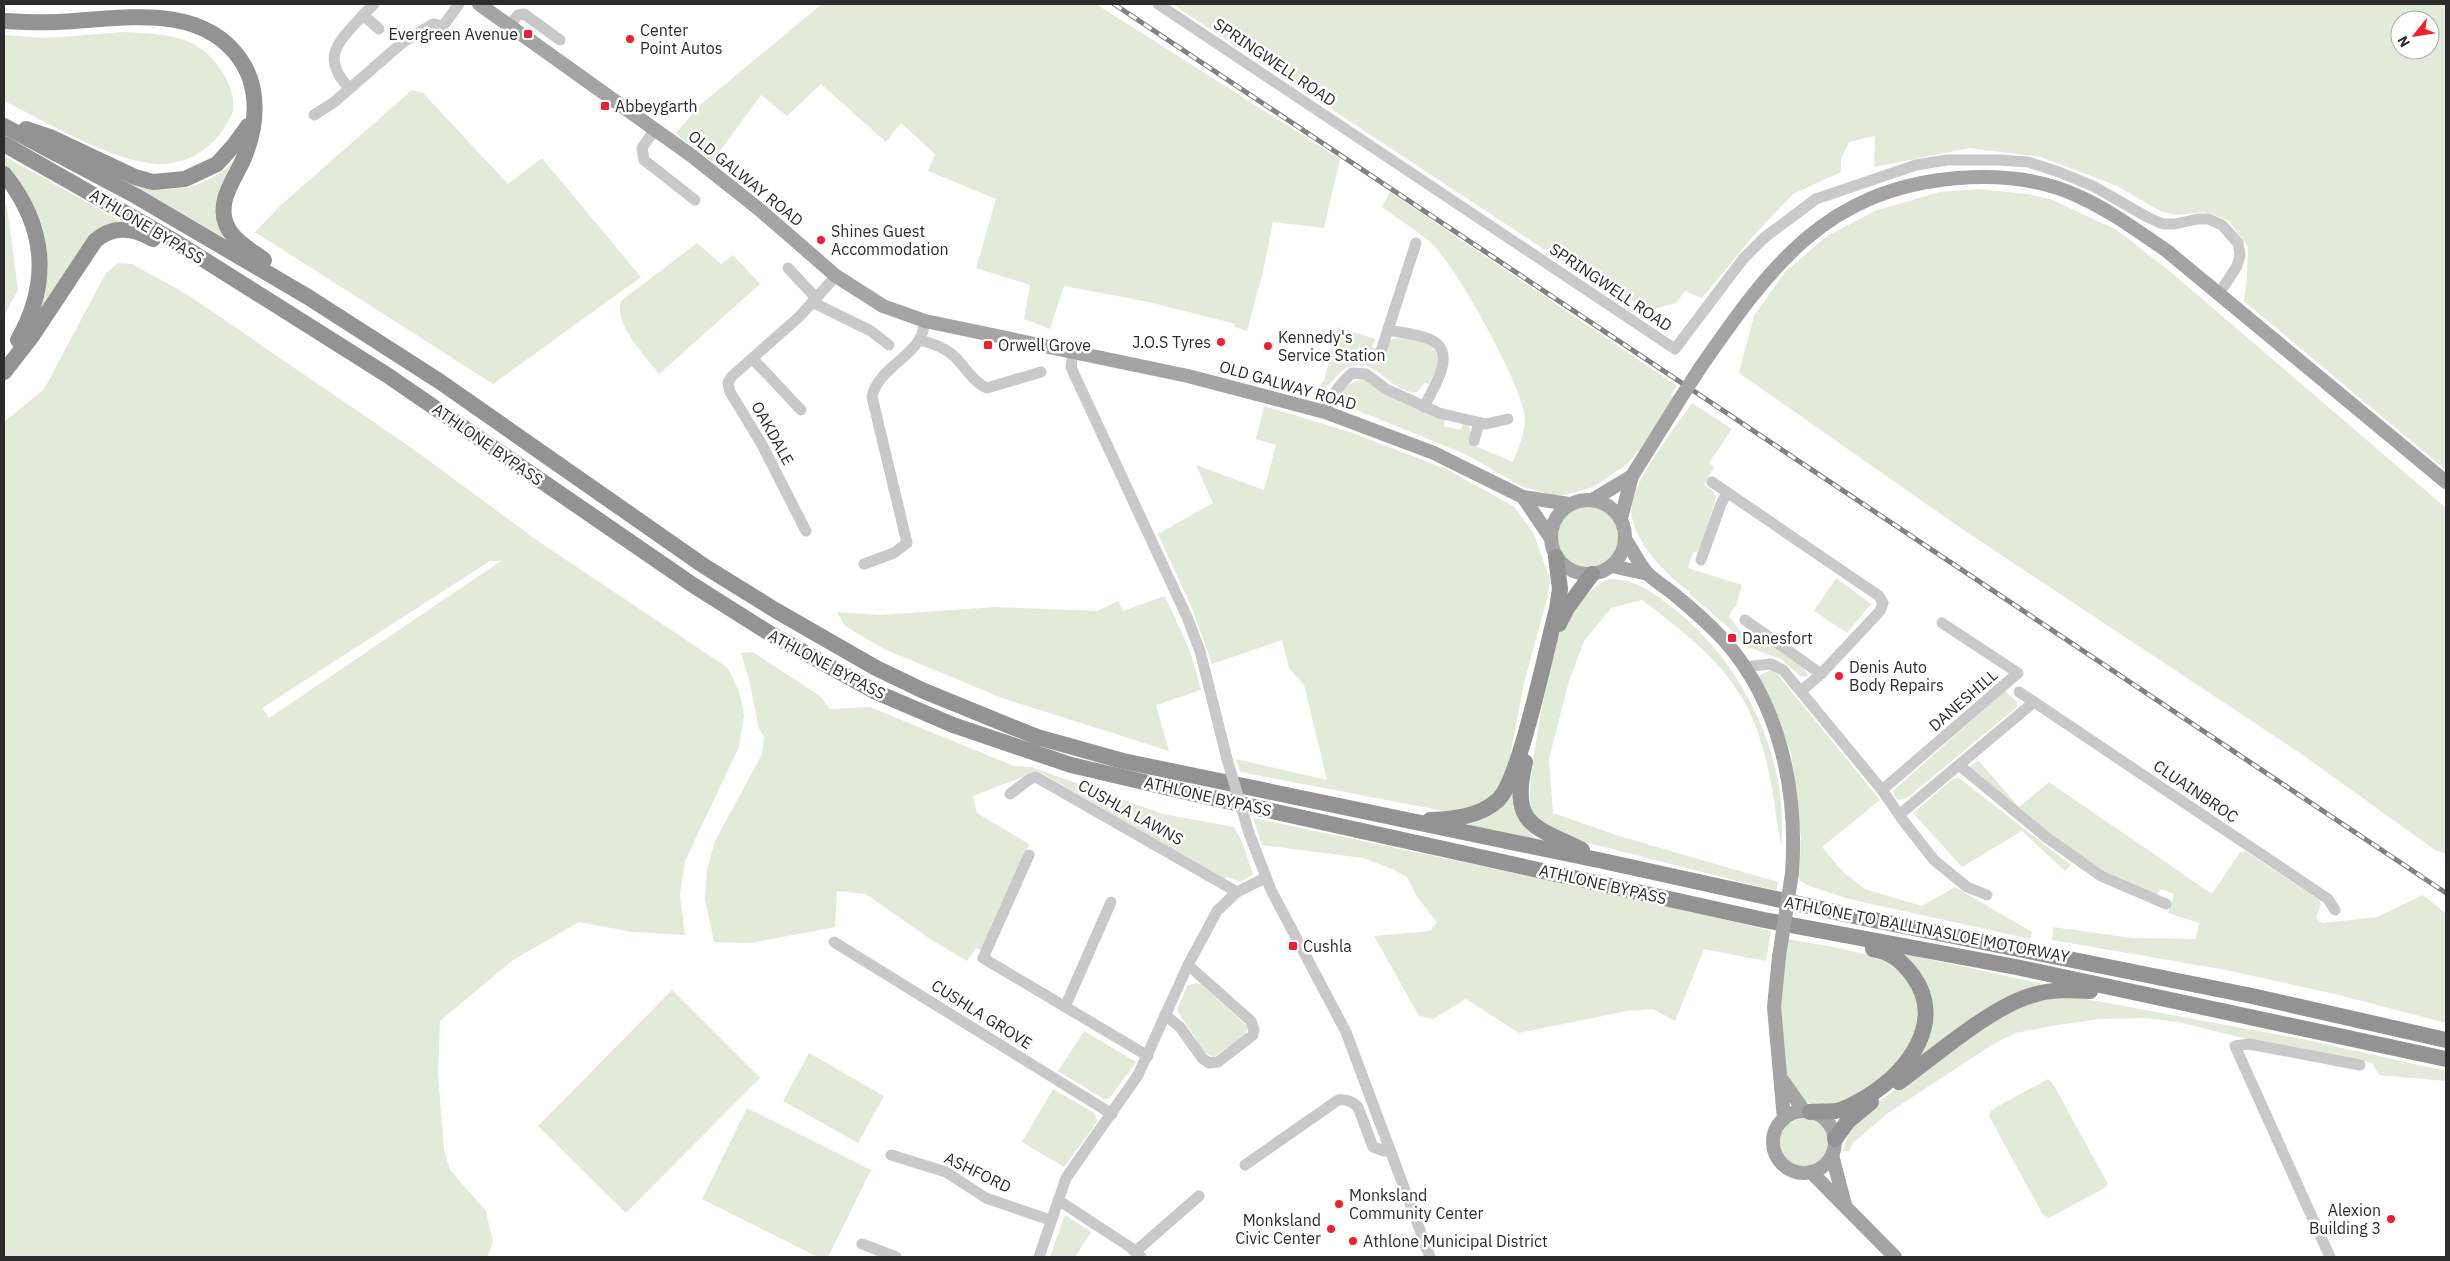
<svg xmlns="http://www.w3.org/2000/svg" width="2450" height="1261" viewBox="0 0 2450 1261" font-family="'IBM Plex Sans',sans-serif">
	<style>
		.green { fill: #e2ebd8; fill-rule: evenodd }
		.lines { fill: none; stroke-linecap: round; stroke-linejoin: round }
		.minor { stroke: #c9c9c9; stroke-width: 11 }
		.major { stroke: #a4a4a4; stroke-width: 14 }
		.highway { stroke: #939393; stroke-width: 16 }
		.rail-casing { stroke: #818181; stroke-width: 5 }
		.rail { stroke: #fff; stroke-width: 3; stroke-dasharray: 9; stroke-linecap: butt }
		.minor-bridge { stroke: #c9c9c9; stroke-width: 11 }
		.major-bridge { stroke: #a4a4a4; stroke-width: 14 }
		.poi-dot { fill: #f21e2e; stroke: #fff; stroke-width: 2 }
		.labels { text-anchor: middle; stroke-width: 5; stroke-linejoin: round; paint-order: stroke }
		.poi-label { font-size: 16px; fill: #2c2c2c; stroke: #fff; text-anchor: start }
		.street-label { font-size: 16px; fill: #2c2c2c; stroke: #fff }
	</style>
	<rect width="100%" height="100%" fill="#fff"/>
	<!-- green -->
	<g class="green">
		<polygon points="822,4 1096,4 1340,159 1324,228 1273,222 1263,272 1247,331 1234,327 1235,324 1149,302 1064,286 1050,329 1024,319 1030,285 976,268 996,199 928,171 935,154 901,123 886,142 821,84 787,116 761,95 712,162 676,133 700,105"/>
		<path d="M1172,4H2446V470L2244,301L2247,277L2248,247L2228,220L2204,212L2176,215L2160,211L2117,186L2041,157L1970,148L1874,167L1875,136L1849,142L1841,159V172L1793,194L1755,234L1702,298L1685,291L1676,303L1651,310L1577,271ZM2400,20H2430V50H2400Z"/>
		<path d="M125,32C147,33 176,34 195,45C215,56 237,87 233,111C232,115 228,121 226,125C212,149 187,165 157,164C113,162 45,121 4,101V35L47,38Z"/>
		<polygon points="412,90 423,93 508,184 542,158 641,277 493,384 255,232 282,204"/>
		<path d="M4,156L124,223L119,225L33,327C42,285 56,245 32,204C22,188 4,176 4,156Z"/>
		<path d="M236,160L226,239L134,185C178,194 202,190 236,160Z"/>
		<polygon points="1980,189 2026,194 2050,199 2117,230 2172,273 2446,508 2446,854 2435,850 2297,751 1962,529 1739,373 1754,316 1785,272 1827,236 1875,211 1939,192"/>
		<path d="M1390,192L1677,386L1671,395L1674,397L1641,448L1626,465L1593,487L1565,495H1553L1523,487L1465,454L1339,403C1335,386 1355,383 1363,378L1445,419L1444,426L1461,430L1463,423L1468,425L1471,433L1468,443L1513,462C1518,450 1524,434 1525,422C1528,394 1456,267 1434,246C1419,231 1399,220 1382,207Z"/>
		<polygon points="4,202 7,207 18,290 4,316"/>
		<path d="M697,243L721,264L733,255L760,284L659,374C645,355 614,326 621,301Z"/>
		<path d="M118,263L132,264L188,295L413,449L538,541L728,668L739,691L744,715L739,747L685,861L680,895L685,935L632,932L579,922L513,960L440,1021L438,1074L444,1150L450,1170L486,1211L493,1242L487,1257H4V422L44,389L106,273ZM490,561H501L269,718L262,708Z"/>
		<path d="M1338,327L1375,339L1372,347L1383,352L1390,340C1404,335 1434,339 1437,357C1439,366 1432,377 1429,384L1425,383L1417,392C1393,395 1380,362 1355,365C1336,367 1327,397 1312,394L1324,381Z"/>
		<path d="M1692,403L1732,429L1709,463L1714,467L1704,485L1714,492L1716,498L1701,547L1697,552H1693L1688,568L1742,585L1736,606L1732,610L1729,617C1737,625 1741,634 1750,641L1757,636L1760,637L1804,669L1808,675L1806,677L1800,676L1781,659L1746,646L1732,631L1690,594V592C1667,576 1625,535 1632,502C1640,472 1674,429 1692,403Z"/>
		<polygon points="1264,406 1350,432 1446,469 1513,506 1533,532 1550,579 1548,596 1524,683 1508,767 1494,796 1479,806 1449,812 1240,772 1236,759 1327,780 1304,685 1289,668 1282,640 1212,664 1192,608 1158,534 1213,503 1196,465 1264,490 1276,445 1256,439"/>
		<circle cx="1587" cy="537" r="33"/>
		<polygon points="1836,578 1871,604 1847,633 1814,611"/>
		<path d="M1609,579C1635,579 1653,592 1673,608C1742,661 1790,758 1781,845C1774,805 1770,761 1754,722C1733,669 1687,634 1642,600L1611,608L1584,641L1569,681L1549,759L1553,813L1619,836L1778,882L1777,891L1553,834C1545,829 1534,818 1531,808C1524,791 1552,647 1562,628C1572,608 1589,588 1609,579Z"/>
		<polygon points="1165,596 1190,651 1201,690 1156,705 1169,751 1002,698 884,649 845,626 837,612 880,615 997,607 1097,611 1118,601 1123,611"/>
		<polygon points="753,652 820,696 830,709 870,707 1014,766 1031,767 1163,814 1234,827 1242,841 1253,874 1241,882 1226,877 1224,880 1038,771 973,796 977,813 1029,844 983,951 976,948 967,961 930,939 866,894 837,891 835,927 751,943 714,942 705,900 707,869 715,841 762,754 764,737 759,729 749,679 741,653"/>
		<polygon points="1773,669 1880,800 1822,847 1843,872 1865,889 1922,906 1955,887 2032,932 2030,939 1849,899 1809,886 1799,880 1801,838 1791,753 1759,678 1760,675"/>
		<polygon points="2005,691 2017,702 2017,707 1907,798 1898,800 1895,797 1893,791"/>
		<polygon points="1978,760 2019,807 2049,782 2212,894 2240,852 2243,853 2245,851 2319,900 2321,904 2316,918 2322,923 2377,917 2423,895 2446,914 2446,1023 2335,994 2226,970 2052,940 2053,927 2132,938 2196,939 2199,923 2168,913 2174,894 2161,889 2156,895 2105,874 2060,843 1970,767"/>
		<polygon points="1959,778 2071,865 2065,871 2022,831 1962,867 1913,813 1953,779"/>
		<path d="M1516,785C1519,806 1519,826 1537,840L1468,825C1492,818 1503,805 1516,785Z"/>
		<polygon points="1253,818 1643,900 1771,931 1766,961 1704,949 1675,1021 1653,1009 1628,1011 1519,1033 1466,999 1433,1019 1419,1016 1374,936 1430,931 1437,922 1417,897 1407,877 1392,869 1363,858 1262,845"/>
		<path d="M1789,939C1816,945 1874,951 1895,967C1917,986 1921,1009 1914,1035C1913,1040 1913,1046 1910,1050C1907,1056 1899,1061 1894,1066C1869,1091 1811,1131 1788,1082C1771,1045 1783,978 1789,939Z"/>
		<polygon points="1896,952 2048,985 1915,1061 1930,1027"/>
		<polygon points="1196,983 1202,985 1248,1027 1245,1037 1214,1057 1205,1053 1177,1010 1187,986"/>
		<polygon points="672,990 760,1078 626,1213 538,1126"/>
		<polygon points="2054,996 2075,997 2307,1040 2446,1071 2446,1081 2379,1075 2372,1063 2251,1040 2178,1022 2145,1018 2100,1019 2057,1025 2016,1033 1995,1043 1888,1113 1854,1142 1849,1151 1843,1151 1848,1135 1865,1111 2006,1013 2031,1002"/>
		<polygon points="1084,1031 1136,1062 1109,1099 1104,1099 1058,1071"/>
		<polygon points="809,1053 884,1096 858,1143 783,1101"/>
		<polygon points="2048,1079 2052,1082 2108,1184 2103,1189 2049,1218 2043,1215 1989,1116 1991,1110"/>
		<polygon points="1053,1089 1094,1113 1098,1121 1064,1167 1022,1142"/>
		<polygon points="747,1108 871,1170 828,1257 818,1257 702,1199"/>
		<circle cx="1805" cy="1143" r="25"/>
		<polygon points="1065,1215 1091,1232 1075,1257 1050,1257"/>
	</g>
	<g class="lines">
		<!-- minor -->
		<g class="minor">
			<polyline points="1158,4 1675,349 1743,259 1765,237 1816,199 1916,165 1947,160 1999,160 2028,162 2059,172 2093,186 2149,218 2163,224 2175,224 2198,219 2208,219 2222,225 2238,243 2240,255 2237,266 2219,294"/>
			<polyline points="363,15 374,4"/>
			<polyline points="509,26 518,15 524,14 560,40"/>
			<path d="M349,88C319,56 340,41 363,15L379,29"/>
			<polyline points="314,115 333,103 402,43 433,24 443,26 459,4"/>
			<polyline points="655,129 642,148 644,160 695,200"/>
			<polyline points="788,268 816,298"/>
			<polyline points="812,302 871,331 889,345"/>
			<path d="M1388,330C1402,333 1421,334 1433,341C1457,355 1432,390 1424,407"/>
			<path d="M919,340C932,343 946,348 955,357C965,367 974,383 987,388L1041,372"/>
			<polyline points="1381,351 1416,243"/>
			<polyline points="1073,352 1071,367 1075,376 1187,617 1200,651 1227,759"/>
			<polyline points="753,359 801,410"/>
			<path d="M1325,412C1331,397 1339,384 1352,373L1366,374L1386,389L1439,413L1486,424L1508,419"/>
			<polyline points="1474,441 1479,423"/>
			<polyline points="1712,482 1879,596 1883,603 1880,611 1821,674 1801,691"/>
			<polyline points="806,531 761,443 730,392 728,383 731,377 799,317 836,276"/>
			<polyline points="1701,560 1721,504 1727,493"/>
			<path d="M864,564L894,553L907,543L872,397C877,373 903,362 917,343C922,337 924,328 925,321"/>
			<polyline points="1745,620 1821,674"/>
			<polyline points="1744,667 1771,664 1783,670 1882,790 1905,823 1934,860 1967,887 1987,895"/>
			<polyline points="2019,692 2328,899 2335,910"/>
			<polyline points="1959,765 2046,837 2101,876 2166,904"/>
			<polyline points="1882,790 2018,673 1942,623"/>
			<polyline points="1010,794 1030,779 1036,777 1237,892"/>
			<polyline points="1899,815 2034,702"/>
			<polyline points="1249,833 1271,890 1346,1032 1430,1257"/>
			<polyline points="1029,855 983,958 1148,1056"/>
			<polyline points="834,942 1112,1114"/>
			<polyline points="1065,1007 1111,902"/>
			<polyline points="1165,1015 1180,1027 1202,1058 1209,1063 1218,1062 1253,1035 1254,1030 1251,1021 1188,965"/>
			<polyline points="891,1155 946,1172 986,1198 1050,1220"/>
			<path d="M1245,1165L1338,1100C1346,1099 1352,1101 1358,1107L1373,1147L1384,1151L1390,1150"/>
			<polyline points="1058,1200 1130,1247 1141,1257"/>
			<polyline points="862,1244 896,1257"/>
			<polyline points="1136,1251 1199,1196"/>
			<polyline points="1039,1257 1066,1178 1138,1075 1188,965 1217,911 1237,892 1265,878"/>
			<polyline points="2330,1257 2235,1046 2249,1044 2360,1065"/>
		</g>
		<!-- major -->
		<g class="major">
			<polyline points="479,4 692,156 760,210 836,276 883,306 925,321 1188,376 1325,412 1434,453 1523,497 1569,504"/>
			<path d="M1700,368C1770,267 1825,189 1958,178C1998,175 2043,179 2080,197C2111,211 2139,232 2167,251L2446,482"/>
			<polyline points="1523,497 1550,537"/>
			<polyline points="1594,499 1632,476"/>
			<circle cx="1588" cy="537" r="37"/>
			<polyline points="1621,518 1632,476 1680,399"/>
			<path d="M1625,539C1633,550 1639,565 1648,574C1656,582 1667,588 1675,595C1692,609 1708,623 1723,639C1780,702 1798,791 1792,873"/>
			<polyline points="1612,566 1648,574"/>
			<polyline points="1779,957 1774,1007 1784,1119"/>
			<polyline points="1783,1081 1804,1111"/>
			<circle cx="1804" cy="1142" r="31"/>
			<polyline points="1832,1155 1845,1205"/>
			<polyline points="1811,1172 1895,1257"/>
		</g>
		<!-- highway -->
		<g class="highway">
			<path d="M4,21C21,22 39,23 57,22C117,20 199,0 240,59C261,89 257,128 243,160C234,180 217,201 226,224C232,240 251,250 264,260"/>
			<polyline points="4,126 136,196 308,297 439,381 704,566 775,610 876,668 924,691 1037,737 1123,761 1603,861 1849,915 2252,996 2446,1040"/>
			<polyline points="26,129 50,137 135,177 153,182 185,179 217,164 235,144 248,126"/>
			<polyline points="4,144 176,242 387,375 693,585 769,633 876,692 953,725 1071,765 1195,794 1764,920 2016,967 2446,1059"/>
			<path d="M4,174C46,226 51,282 18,340"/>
			<path d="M4,372L32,336L95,241C113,225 133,228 153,239"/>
			<polyline points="1559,624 1567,608 1592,574"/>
			<path d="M1525,762C1510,826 1534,826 1582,850"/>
			<path d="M1430,820C1454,819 1479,817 1498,800C1520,780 1547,645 1557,609L1560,589L1556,557"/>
			<path d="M1899,1082C1935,1056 1992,1006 2033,995C2052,989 2071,990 2090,991"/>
			<path d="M1810,1112C1818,1111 1828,1112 1836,1111C1847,1109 1858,1102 1868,1096C1908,1071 1946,1022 1913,976C1902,961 1891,952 1873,949"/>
			<polyline points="1835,1139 1848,1121 1871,1102"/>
		</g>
		<!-- rail casing -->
		<g class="rail-casing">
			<polyline id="rail" points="1114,4 2446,893"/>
		</g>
		<!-- rail -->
		<use href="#rail" class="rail"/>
		<!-- minor-bridge -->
		<polyline class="minor-bridge" points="1227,759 1249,833"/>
		<!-- major-bridge -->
		<g class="major-bridge">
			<polyline points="1680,399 1700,368"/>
			<polyline points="1779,957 1792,873"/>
		</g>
	</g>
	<!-- markers -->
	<g class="poi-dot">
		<rect x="523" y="29" width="10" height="10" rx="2.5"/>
		<circle cx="630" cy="39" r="5"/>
		<rect x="600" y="101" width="10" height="10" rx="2.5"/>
		<circle cx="821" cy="240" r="5"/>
		<circle cx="1221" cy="342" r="5"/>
		<rect x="983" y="340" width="10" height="10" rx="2.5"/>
		<circle cx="1268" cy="346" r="5"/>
		<rect x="1727" y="633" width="10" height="10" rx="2.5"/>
		<circle cx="1839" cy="676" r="5"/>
		<rect x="1288" y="941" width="10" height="10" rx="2.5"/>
		<circle cx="1339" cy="1204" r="5"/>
		<circle cx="2391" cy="1219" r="5"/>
		<circle cx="1331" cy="1229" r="5"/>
		<circle cx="1353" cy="1241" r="5"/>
	</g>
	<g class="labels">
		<!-- poi labels -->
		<g class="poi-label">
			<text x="640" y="36">Center<tspan x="640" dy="18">Point Autos</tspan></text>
			<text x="518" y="40" text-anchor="end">Evergreen Avenue</text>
			<text x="615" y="112">Abbeygarth</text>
			<text x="831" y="237">Shines Guest<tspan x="831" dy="18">Accommodation</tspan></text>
			<text x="1278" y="343">Kennedy's<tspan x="1278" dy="18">Service Station</tspan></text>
			<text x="1211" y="348" text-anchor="end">J.O.S Tyres</text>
			<text x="998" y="351">Orwell Grove</text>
			<text x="1742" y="644">Danesfort</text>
			<text x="1849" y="673">Denis Auto<tspan x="1849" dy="18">Body Repairs</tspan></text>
			<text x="1303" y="952">Cushla</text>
			<text x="1349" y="1201">Monksland<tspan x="1349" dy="18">Community Center</tspan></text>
			<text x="2381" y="1216" text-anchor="end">Alexion<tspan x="2381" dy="18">Building 3</tspan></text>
			<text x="1321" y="1226" text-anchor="end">Monksland<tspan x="1321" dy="18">Civic Center</tspan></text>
			<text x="1363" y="1247">Athlone Municipal District</text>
		</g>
		<!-- street labels -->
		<g class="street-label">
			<text transform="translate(1275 62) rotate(34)" y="6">SPRINGWELL ROAD</text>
			<text transform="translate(746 178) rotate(39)" y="6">OLD GALWAY ROAD</text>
			<text transform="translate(147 226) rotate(31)" y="6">ATHLONE BYPASS</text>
			<text transform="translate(1611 287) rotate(34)" y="6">SPRINGWELL ROAD</text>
			<text transform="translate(1288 385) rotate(16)" y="6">OLD GALWAY ROAD</text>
			<text transform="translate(773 433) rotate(61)" y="6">OAKDALE</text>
			<text transform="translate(488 444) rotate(35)" y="6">ATHLONE BYPASS</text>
			<text transform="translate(827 664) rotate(28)" y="6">ATHLONE BYPASS</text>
			<text transform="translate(1963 700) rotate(-41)" y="6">DANESHILL</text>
			<text transform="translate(2196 791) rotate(34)" y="6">CLUAINBROC</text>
			<text transform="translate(1208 796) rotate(13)" y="6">ATHLONE BYPASS</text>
			<text transform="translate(1131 812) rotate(29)" y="6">CUSHLA LAWNS</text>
			<text transform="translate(1603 884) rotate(13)" y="6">ATHLONE BYPASS</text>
			<text transform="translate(1927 929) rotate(11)" y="6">ATHLONE TO BALLINASLOE MOTORWAY</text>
			<text transform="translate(982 1014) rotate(32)" y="6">CUSHLA GROVE</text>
			<text transform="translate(978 1172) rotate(26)" y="6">ASHFORD</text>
		</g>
	</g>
	<!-- border -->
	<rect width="2450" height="1261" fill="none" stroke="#2c2c2c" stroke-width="10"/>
	<!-- north arrow -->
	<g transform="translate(2415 35) rotate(240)"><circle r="24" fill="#ffffff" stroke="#ababab"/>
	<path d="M0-4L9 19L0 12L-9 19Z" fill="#f21e2e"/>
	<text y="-8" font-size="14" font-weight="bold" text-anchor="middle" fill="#2c2c2c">N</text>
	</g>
</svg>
